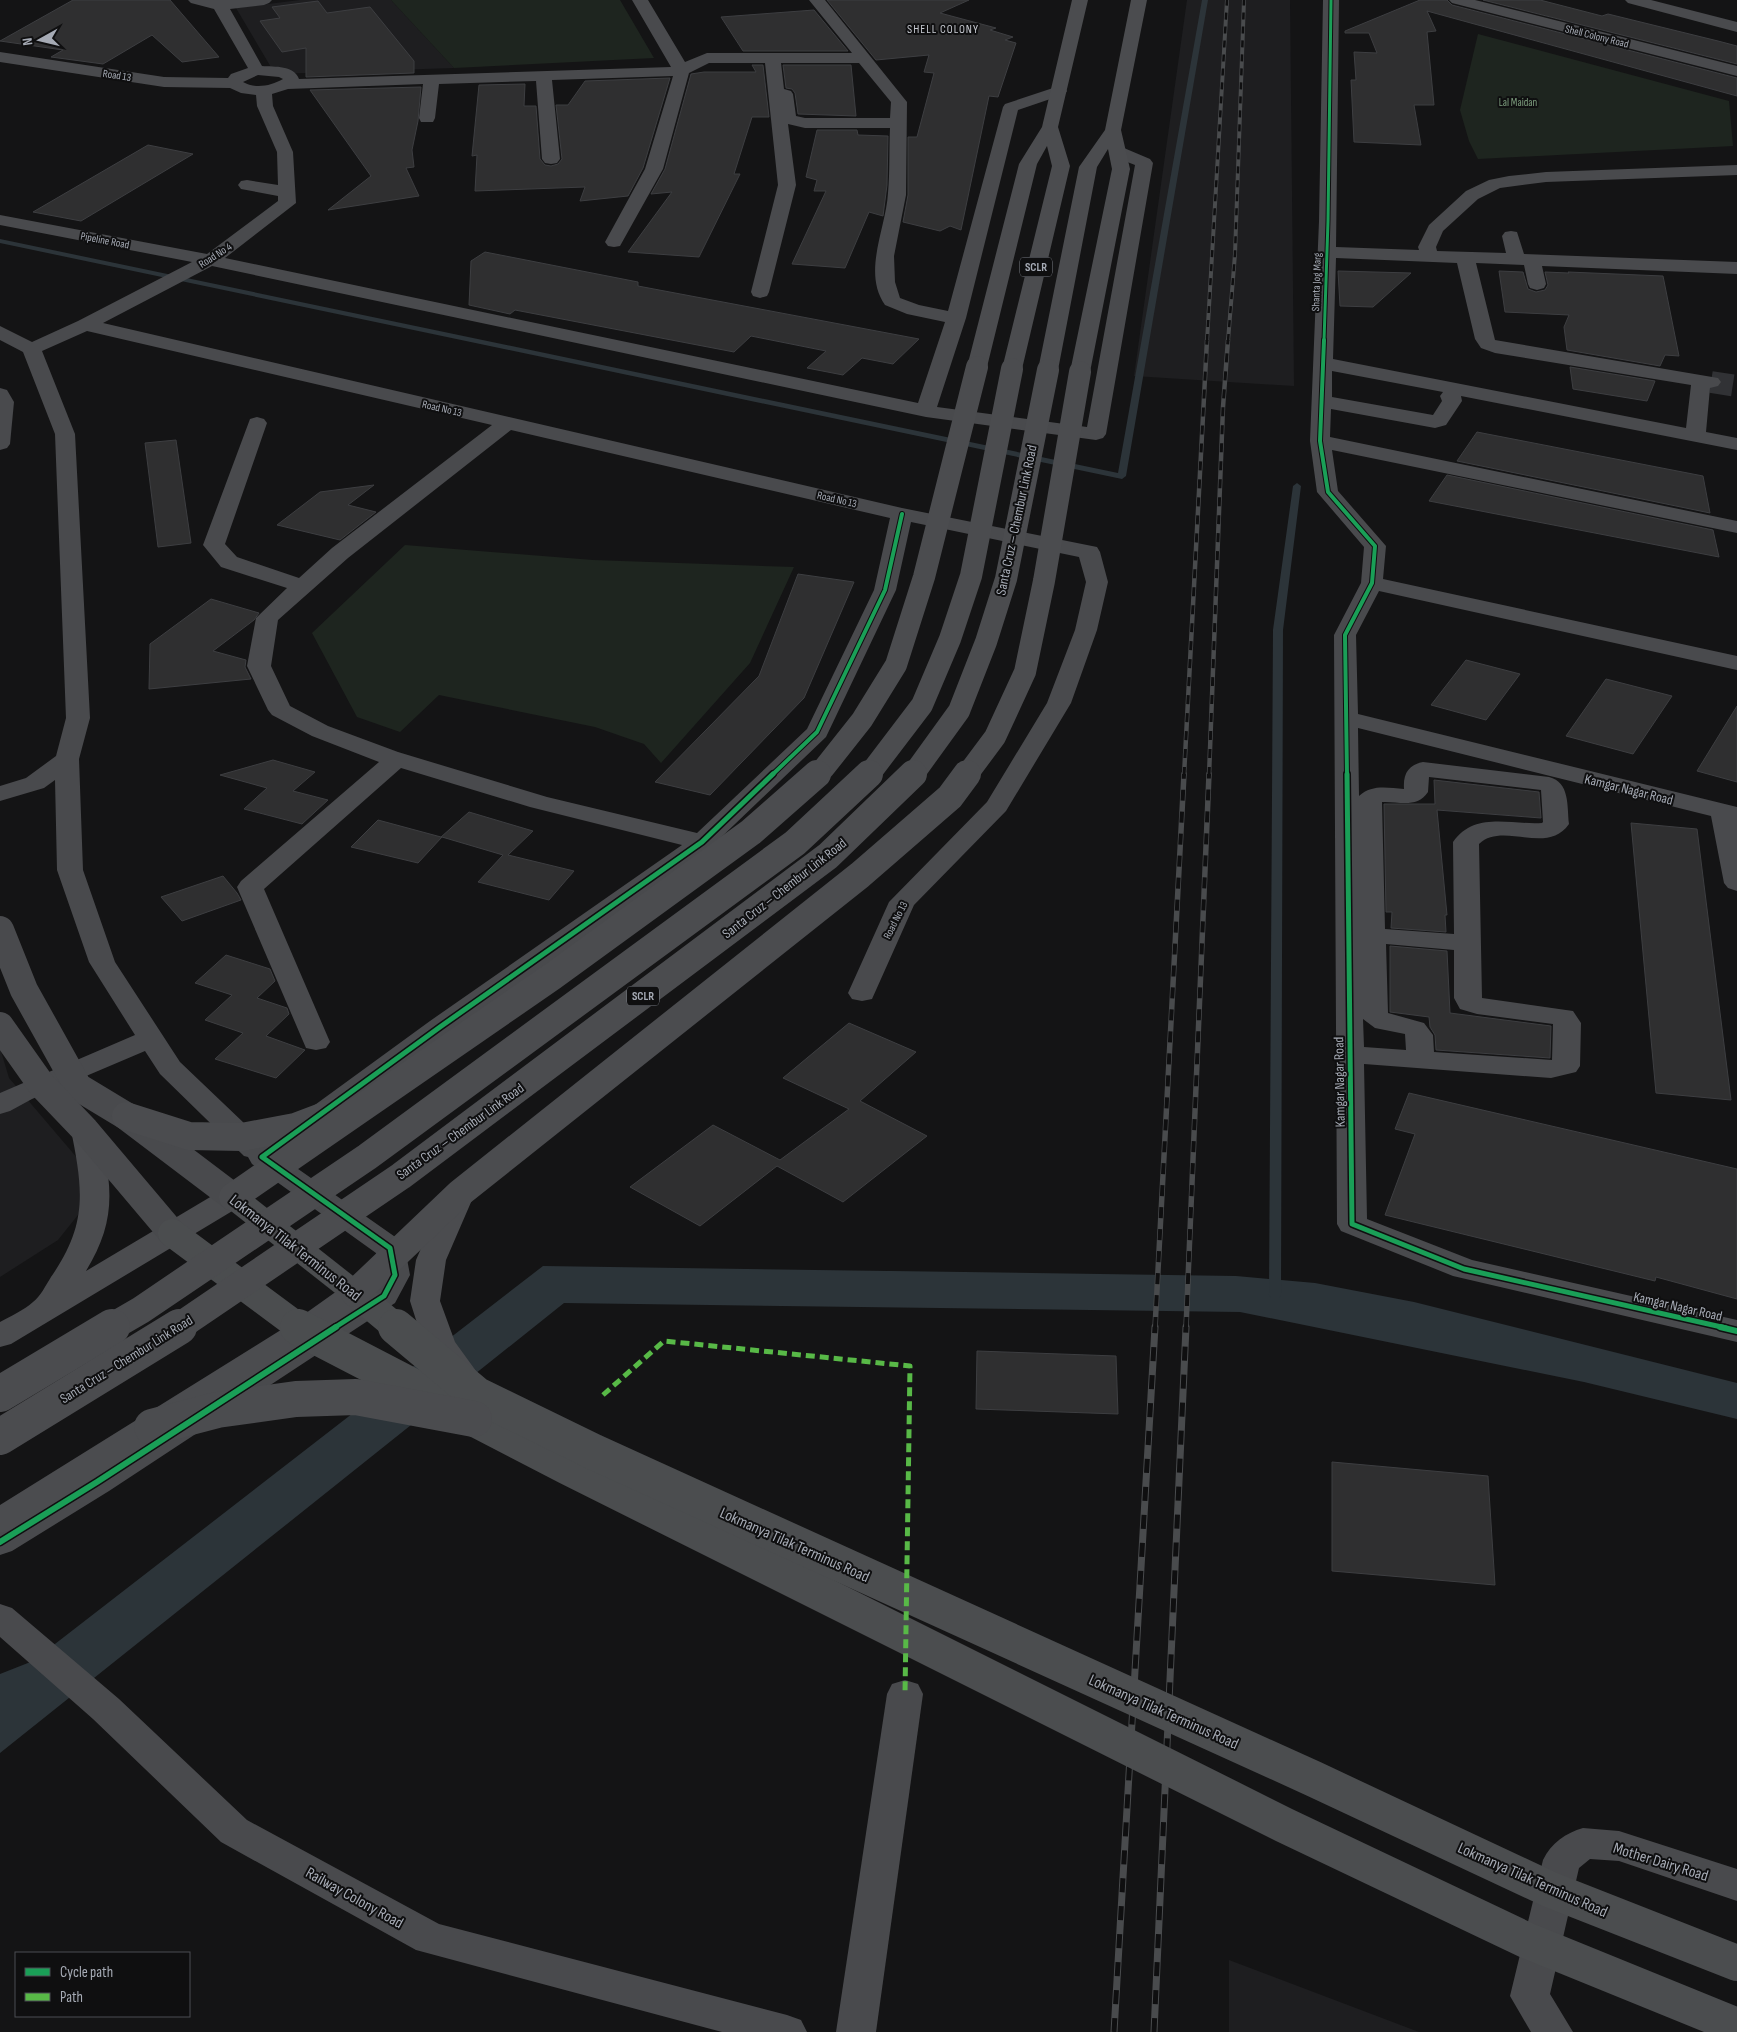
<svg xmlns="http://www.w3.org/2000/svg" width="1737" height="2032" viewBox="0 0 1737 2032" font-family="'Sofia Sans Condensed',sans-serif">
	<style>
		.built { fill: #1e1e20 }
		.green { fill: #1e251f }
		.water { fill: #2c3439 }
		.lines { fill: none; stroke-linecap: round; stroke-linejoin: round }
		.stream { fill: #2c3439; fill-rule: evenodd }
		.building { fill: #2f2f30; stroke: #3d3e41 }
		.minor-tunnel { stroke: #313235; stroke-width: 22; stroke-dasharray: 22 11; stroke-linecap: butt }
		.minor { fill: #494a4d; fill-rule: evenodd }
		.major { fill: #4b4d4f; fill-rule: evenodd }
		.highway { fill: #4b4c4f; fill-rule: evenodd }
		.rail-far3-casing { stroke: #494b4d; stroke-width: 4 }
		.rail-far2-casing { stroke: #494b4d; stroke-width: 4.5 }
		.rail-far1-casing { stroke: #494b4d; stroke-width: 5.5 }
		.rail-casing { stroke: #494b4d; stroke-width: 7 }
		.rail-far3 { stroke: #0f0f10; stroke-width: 2.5; stroke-dasharray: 7; stroke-linecap: butt }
		.rail-far2 { stroke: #0f0f10; stroke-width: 3; stroke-dasharray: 9; stroke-linecap: butt }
		.rail-far1 { stroke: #0f0f10; stroke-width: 4; stroke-dasharray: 11; stroke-linecap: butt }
		.rail { stroke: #0f0f10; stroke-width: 5; stroke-dasharray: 14; stroke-linecap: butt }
		.minor-bridge { stroke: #494a4d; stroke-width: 28 }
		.major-bridge-far1 { stroke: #4b4d4f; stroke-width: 28 }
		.major-bridge { stroke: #4b4d4f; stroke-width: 36 }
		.highway-bridge-far2 { stroke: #4b4c4f; stroke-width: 22 }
		.highway-bridge-far1 { stroke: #4b4c4f; stroke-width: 28 }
		.highway-bridge { stroke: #4b4c4f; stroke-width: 36 }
		.quiet { stroke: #58b947; stroke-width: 5; stroke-dasharray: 9 5; stroke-linecap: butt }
		.cycleway-far3-casing { stroke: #0f0f10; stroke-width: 5 }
		.cycleway-far2-casing { stroke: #0f0f10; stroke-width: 6 }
		.cycleway-far1-casing { stroke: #0f0f10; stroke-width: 8 }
		.cycleway-casing { stroke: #0f0f10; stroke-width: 9 }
		.cycleway-far3 { stroke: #1a9f57; stroke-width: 3 }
		.cycleway-far2 { stroke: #1a9f57; stroke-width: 4 }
		.cycleway-far1 { stroke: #1a9f57; stroke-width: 5 }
		.cycleway { stroke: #1a9f57; stroke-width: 6 }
		.labels { text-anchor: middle; stroke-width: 4; stroke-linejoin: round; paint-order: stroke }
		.far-street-label { font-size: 11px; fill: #a6abb5; stroke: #0f0f10 }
		.far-park-label { font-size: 11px; fill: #7e9f7f; stroke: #0f0f10 }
		.far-neighbourhood-label { font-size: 12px; letter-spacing: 1px; fill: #c7cad1; stroke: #0f0f10 }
		.shield { fill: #0f0f10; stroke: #797c84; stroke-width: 1 }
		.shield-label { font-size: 12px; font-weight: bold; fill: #a6abb5 }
		.street-label { font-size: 14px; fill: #a6abb5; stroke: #0f0f10 }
		.near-street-label { font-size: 16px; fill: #a6abb5; stroke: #0f0f10 }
	</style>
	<rect width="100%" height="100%" fill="#141415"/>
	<!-- built -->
	<g class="built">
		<polygon points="300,0 391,0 454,68 275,74 236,8"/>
		<polygon points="1187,0 1290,0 1294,386 1134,376"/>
		<polygon points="0,1048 9,1078 101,1186 58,1240 0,1277"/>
		<polygon points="1229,1960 1419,2032 1229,2032"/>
	</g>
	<!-- green -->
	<g class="green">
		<polygon points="391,0 620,0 654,58 454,68"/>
		<polygon points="1478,34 1729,101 1733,146 1478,159 1469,141 1460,110"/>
		<polygon points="405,545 593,560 794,567 750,663 661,763 644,744 595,727 439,695 400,732 357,717 312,633"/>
	</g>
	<!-- water -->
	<polygon class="water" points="543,1266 1236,1276 1315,1283 1414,1302 1737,1383 1737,1419 1584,1382 1240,1312 564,1303 0,1753 0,1674 33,1661"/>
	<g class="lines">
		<!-- stream -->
		<g class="stream">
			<polygon points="1202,0 1208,0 1126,476 1122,479 0,243 0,239 1118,473"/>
			<polygon points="1297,483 1301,486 1283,630 1281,1295 1279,1298 1271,1298 1269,1295 1273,630 1293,486"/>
		</g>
	</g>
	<!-- building -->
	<g class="building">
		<polygon points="73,0 170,0 219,57 182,62 152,35 103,64 51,57 63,50 0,41"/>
		<polygon points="827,0 969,0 940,13 996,28 990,30 1013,37 1005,40 1016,43 998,97 989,96 961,230 950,226 940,231 903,222 908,195 908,137 917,137 934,73 924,72 929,55 876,60"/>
		<polygon points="1420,0 1447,0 1452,5 1737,78 1737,96 1427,11 1436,31 1427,32 1434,105 1414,105 1421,145 1354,142 1351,80 1356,80 1354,52 1377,53 1369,33 1345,33 1345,31"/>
		<polygon points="1483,0 1540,0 1602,16 1608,14 1718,41 1737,46 1737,64"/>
		<polygon points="318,1 327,13 370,7 414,61 414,73 306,77 306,48 282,52 260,21 280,18 272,7"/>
		<polygon points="814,10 848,51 743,51 721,17"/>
		<polygon points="752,65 763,65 769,117 752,117 734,174 740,174 699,257 628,252 672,192 651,194 665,169 691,74 704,72 756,72"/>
		<polygon points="783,65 851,65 856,116 798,114 795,93 792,89 786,88"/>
		<polygon points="670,78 643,168 628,196 580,201 585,187 475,191 477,155 472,156 479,85 525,84 524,106 536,106 540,159 545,165 551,166 558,164 562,159 556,105 568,105 585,81"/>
		<polygon points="421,87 418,121 412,150 414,167 406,168 419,196 328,210 371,176 310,90"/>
		<polygon points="817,130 857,130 858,135 888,136 887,185 883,216 869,212 845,268 792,264 826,191 814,191 817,180 806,177"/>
		<polygon points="148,145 193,154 81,221 33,212"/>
		<polygon points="485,252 638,282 638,286 919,339 893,364 862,358 843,375 807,368 826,351 751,336 734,352 515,310 510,314 469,305 471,261"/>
		<polygon points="1338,271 1411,273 1373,307 1340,306"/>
		<polygon points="1499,271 1523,272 1528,289 1536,292 1545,290 1548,285 1545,272 1569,273 1568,272 1663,276 1679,356 1665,355 1660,366 1567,350 1564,327 1569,315 1505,312"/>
		<polygon points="1570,367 1655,381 1647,401 1573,389"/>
		<polygon points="1477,432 1703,476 1710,513 1457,461"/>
		<polygon points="176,440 191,543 158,547 145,443"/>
		<polygon points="1447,475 1713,530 1719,557 1429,501"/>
		<polygon points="374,485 348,505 376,512 340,540 277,525 320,492"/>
		<polygon points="798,574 854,582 804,698 710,795 655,782 759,676"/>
		<polygon points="211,599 259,613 254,620 213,651 246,660 245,667 251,679 149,689 150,644"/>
		<polygon points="1466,660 1520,674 1486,720 1431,705"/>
		<polygon points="1606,679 1672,696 1633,754 1566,736"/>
		<polygon points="1737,706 1737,782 1697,771"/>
		<polygon points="273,760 315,772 293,791 328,800 302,824 244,809 267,788 220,775"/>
		<polygon points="1434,780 1539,792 1541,818 1437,810 1447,915 1445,915 1446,932 1391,928 1392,912 1386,912 1384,804 1435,804"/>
		<polygon points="469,812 533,831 508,855 574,871 549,900 478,882 503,855 442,837 418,863 351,847 378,820 441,837"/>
		<polygon points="1631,823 1697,829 1731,1100 1656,1093"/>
		<polygon points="223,876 237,893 241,900 182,921 161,897"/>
		<polygon points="1390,946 1447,951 1450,1013 1551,1026 1550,1058 1436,1050 1435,1035 1430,1027 1429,1017 1390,1012"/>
		<polygon points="226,955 270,969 275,981 257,998 287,1008 289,1014 266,1036 305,1050 276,1078 215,1059 243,1033 205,1020 232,995 195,983"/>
		<polygon points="849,1023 916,1052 860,1101 927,1136 843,1202 777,1166 700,1226 630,1187 713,1125 780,1160 849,1109 783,1078"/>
		<polygon points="1409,1093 1737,1169 1737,1299 1656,1277 1655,1281 1385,1215 1415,1134 1395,1129"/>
		<polygon points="977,1351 1116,1356 1118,1414 976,1409"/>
		<polygon points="1332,1462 1488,1476 1495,1585 1332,1571"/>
	</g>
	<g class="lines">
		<!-- minor-tunnel -->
		<polyline class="minor-tunnel" points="1711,382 1737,386"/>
		<!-- minor -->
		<g class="minor">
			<path d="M188,0H272L269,3L264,5L230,9L262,66C275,67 294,65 299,79L671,67L632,0H648L685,62L707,53H852L809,0H825L907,102L906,195L894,256L895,282L900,298L919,305L948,311L1003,107L1005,104L1053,88H1065L1067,91L1065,94L1018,110L966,318L937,407L1087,427L1135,165L1112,156L1110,152L1112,148H1124L1150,159L1153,163L1106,434L1103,438L1096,440L926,417L212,266L103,323L902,508L1097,547L1100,552L1108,582L1097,630L1071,703L1006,811L914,905L872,999L862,1001L852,999L848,993L889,902L987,802L1047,703L1075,630L1086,582L1079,557L911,522L896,590L826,737L711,847L450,1033L281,1157L401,1241L405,1248L410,1275L395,1303L109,1491L12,1551L0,1555V1526L85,1473L372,1289L380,1275L376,1253L252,1164L248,1157L244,1156L160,1074L145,1051L32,1099L10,1111L0,1114V1093L135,1035L89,962L57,870L55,780L44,788L0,801V786L26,778L56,756L66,718L55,434L23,352L0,340V326L32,342L78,321L192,262L0,225V215L207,254L278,201V196L241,189L238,185L241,181L247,180L278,185L277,152L257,106L256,95L241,93L230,88L164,87L0,62V52L164,77L228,78L231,74L248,68L214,9L191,3ZM709,63H765L778,185L751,292L753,296L760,298L767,296L769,292L796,185L788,124L805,128H890C889,150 890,172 888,193C886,229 862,272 885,305L907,314L945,322L918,403L225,258L296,203L293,152L273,106L272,94L288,89L423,84L419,118L421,122H433L435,118L439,84L536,81L542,159L545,163L551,164L557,163L560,159L552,80L673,76L645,169L605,242L608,246L614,247L620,246L663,169L689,73ZM781,63H859L891,102L890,118H805L796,116L793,94L791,91L784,89ZM258,75L279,77L283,79C271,86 255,89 243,82ZM87,331L492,425L332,548L299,578L237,557L225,544L267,423L264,419L257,417L250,419L203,545L221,567L287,588L256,618L247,666L268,710L272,715L312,736L379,762L241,881L237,887L306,1048L316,1050L326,1048L330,1042L264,889L401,768L530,807L682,845L430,1021L264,1142L180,1062L115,962L83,870L79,759L90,718L75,434L42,351ZM511,430L890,518L874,590L807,729L697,833L547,797L398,752L328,726L290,706L271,666L278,620L348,558Z"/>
			<path d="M1323,0H1339L1336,247L1419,250L1418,247L1429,225L1466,191L1489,180L1509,176L1546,172L1737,165V175L1546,182L1500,188L1478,199L1443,231L1436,247L1437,251L1506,253L1502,236L1505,232L1511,231L1517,232L1524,254L1737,262V274L1542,266L1546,284L1544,288L1537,290L1530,288L1528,284L1524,265L1476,263L1495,340L1718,378L1721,382L1718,386L1710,388L1706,432L1737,438V450L1461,396L1462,401L1446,425L1435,428L1331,409L1330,437L1737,521V533L1332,450L1338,491L1386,546L1383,579L1737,656V670L1379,591L1356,635L1358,714L1737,807V891L1728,888L1724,883L1711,816L1358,728L1359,796C1372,784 1388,788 1404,789C1403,774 1408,765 1423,762L1549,777C1570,782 1567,806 1569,824C1547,856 1503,821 1479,844L1482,998L1573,1011L1581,1023L1580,1066L1576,1072L1551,1078L1364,1064L1367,1219L1472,1260L1737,1320V1342L1453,1276L1341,1231L1337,1224L1334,635L1361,583L1364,547L1317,492L1310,441L1319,221ZM1336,258L1457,263L1475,339L1481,348L1495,353L1691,385L1686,428L1333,359ZM1332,371L1443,392L1440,396L1442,401L1433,415L1332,397ZM1429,777L1541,790L1543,822L1542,823C1510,825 1475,811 1453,842L1454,934L1385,929L1382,802C1398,801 1417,809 1428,792ZM1386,944L1454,950V998L1460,1009L1477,1014L1553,1024L1552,1060L1434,1052L1433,1035L1424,1023L1388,1013ZM1363,1019L1375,1028L1405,1034L1406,1050L1364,1047Z"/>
			<polygon points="1449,0 1475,0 1737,66 1737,76 1452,3"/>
			<polygon points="1625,0 1651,0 1737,22 1737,32 1628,3"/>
			<polygon points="0,388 7,390 14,402 10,444 7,448 0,450"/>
			<polygon points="0,1604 12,1608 119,1699 247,1820 439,1924 787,2015 801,2020 807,2032 722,2032 416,1950 221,1842 93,1719 0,1637"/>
			<polygon points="905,1680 918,1684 923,1694 876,2032 836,2032 887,1694 892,1684"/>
			<path d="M1583,1828L1619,1831L1737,1869V1901L1619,1861L1590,1859L1579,1868L1550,1994L1573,2032H1531L1510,1996L1543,1860C1551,1843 1566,1833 1583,1828Z"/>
		</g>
		<!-- major -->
		<polygon class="major" points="233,1187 244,1190 366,1286 370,1293 366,1300 355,1303 344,1300 222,1204 218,1197 222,1190"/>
		<!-- highway -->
		<g class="highway">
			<polygon points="1072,0 1088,0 1058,127 1070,166 1022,369 1019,373 1012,375 1005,373 1002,369 1052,166 1047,146 1037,164 987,367 984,371 977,373 970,371 967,367 1019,164 1042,127"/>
			<polygon points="1131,0 1147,0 1121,130 1130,169 1090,372 1087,376 1080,378 1073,376 1070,372 1112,169 1108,149 1097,167 1058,370 1055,374 1048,376 1041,374 1038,370 1079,167 1105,130"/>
			<path d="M85,1121L95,1124C102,1133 103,1145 105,1156C114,1202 110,1231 86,1271L222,1190L233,1187L244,1190L248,1197L244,1204L11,1344L0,1347V1322C11,1316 24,1310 33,1302C40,1297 46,1285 51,1277C88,1224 83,1190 71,1130L75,1124Z"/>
			<polygon points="460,1183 470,1186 475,1193 446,1260 440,1301 455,1342 476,1371 471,1379 460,1382 449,1379 424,1345 410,1301 416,1260 445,1193 450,1186"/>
			<polygon points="355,1283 366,1286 370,1293 366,1300 314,1339 12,1530 0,1533 0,1505 292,1323 344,1286"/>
		</g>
		<!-- rail-far3 casing -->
		<g class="rail-far3-casing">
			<g id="rail-far3">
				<polyline points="1207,341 1227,0"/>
				<polyline points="1228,341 1235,254 1244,0"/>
			</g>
		</g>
		<!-- rail-far2 casing -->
		<g class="rail-far2-casing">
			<g id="rail-far2">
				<polyline points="1184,776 1207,340"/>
				<polyline points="1209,776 1223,407 1228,340"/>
			</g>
		</g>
		<!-- rail-far1 casing -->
		<g class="rail-far1-casing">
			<g id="rail-far1">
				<polyline points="1155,1328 1184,774"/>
				<polyline points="1186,1328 1209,774"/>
			</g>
		</g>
		<!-- rail casing -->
		<g class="rail-casing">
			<g id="rail">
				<polyline points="1114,2032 1155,1327"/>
				<polyline points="1154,2032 1186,1327"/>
			</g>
		</g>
		<!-- rail-far3 -->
		<use href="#rail-far3" class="rail-far3"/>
		<!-- rail-far2 -->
		<use href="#rail-far2" class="rail-far2"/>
		<!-- rail-far1 -->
		<use href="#rail-far1" class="rail-far1"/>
		<!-- rail -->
		<use href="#rail" class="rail"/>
		<!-- minor-bridge -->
		<g class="minor-bridge">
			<polyline points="0,930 24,990 78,1087 126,1116 233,1197"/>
			<polyline points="0,1026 41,1084 85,1130 172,1233"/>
		</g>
		<!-- major-bridge-far1 -->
		<g class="major-bridge-far1">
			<polyline points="172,1233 300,1328"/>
			<polyline points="355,1293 397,1328"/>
		</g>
		<!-- major-bridge -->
		<g class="major-bridge">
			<polyline points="298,1327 568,1467 1284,1825 1528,1941 1737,2026"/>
			<polyline points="396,1327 477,1395 594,1452 1314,1779 1551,1890 1737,1963"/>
		</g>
		<!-- highway-bridge-far2 -->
		<g class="highway-bridge-far2">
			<polyline points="815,776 824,768 862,720 896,665 924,577 977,367"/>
			<polyline points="868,776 922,705 950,639 971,576 1012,369"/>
			<polyline points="912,776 959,711 986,642 1006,579 1048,370"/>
			<polyline points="966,776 995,737 1025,672 1044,581 1080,372"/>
		</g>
		<!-- highway-bridge-far1 -->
		<g class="highway-bridge-far1">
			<polyline points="126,1116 189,1136 242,1137 295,1127 340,1110"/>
			<polyline points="233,1197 553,976 751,832 817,774"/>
			<polyline points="355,1293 460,1193 860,875 950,797 967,774"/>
			<polyline points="110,1328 141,1310 367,1157 795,843 869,774"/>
			<polyline points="177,1328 401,1176 828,856 913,774"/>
		</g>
		<!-- highway-bridge -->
		<g class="highway-bridge">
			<polyline points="0,1394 112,1327"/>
			<polyline points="152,1427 217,1410 296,1399 356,1397 474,1419"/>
			<polyline points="0,1437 179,1327"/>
		</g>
		<!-- quiet -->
		<polyline class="quiet" points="603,1395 664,1341 910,1366 905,1694"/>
		<!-- cycleway-far3 casing -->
		<g class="cycleway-far3-casing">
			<polyline id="cycleway-far3" points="1324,341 1328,221 1331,0"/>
		</g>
		<!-- cycleway-far2 casing -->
		<g class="cycleway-far2-casing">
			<g id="cycleway-far2">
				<polyline points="1324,340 1320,441 1328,492 1375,546 1372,583 1345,635 1347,776"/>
				<polyline points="771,776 817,732 885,590 902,514"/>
			</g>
		</g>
		<!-- cycleway-far1 casing -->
		<g class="cycleway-far1-casing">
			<g id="cycleway-far1">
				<polyline points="1347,774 1352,1224 1464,1269 1726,1328"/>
				<polyline points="334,1328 384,1296 395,1275 390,1248 262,1157 440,1027 702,842 773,774"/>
			</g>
		</g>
		<!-- cycleway casing -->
		<g class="cycleway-casing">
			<g id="cycleway">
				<polyline points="1720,1327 1737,1331"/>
				<polyline points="0,1542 97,1482 336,1327"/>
			</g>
		</g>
		<!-- cycleway-far3 -->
		<use href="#cycleway-far3" class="cycleway-far3"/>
		<!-- cycleway-far2 -->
		<use href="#cycleway-far2" class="cycleway-far2"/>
		<!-- cycleway-far1 -->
		<use href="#cycleway-far1" class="cycleway-far1"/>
		<!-- cycleway -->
		<use href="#cycleway" class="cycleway"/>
	</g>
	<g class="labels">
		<!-- far-street labels -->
		<g class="far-street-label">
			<text transform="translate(1597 36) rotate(14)" y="4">Shell Colony Road</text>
			<text transform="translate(117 75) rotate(9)" y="4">Road 13</text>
			<text transform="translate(105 240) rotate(11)" y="4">Pipeline Road</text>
			<text transform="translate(215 255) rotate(-33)" y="4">Road No 4</text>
			<text transform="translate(1316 282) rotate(-88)" y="4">Shanta Jog Marg</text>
			<text transform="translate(442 408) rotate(13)" y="4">Road No 13</text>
			<text transform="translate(837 499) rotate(13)" y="4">Road No 13</text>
			<text transform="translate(895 920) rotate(-63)" y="4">Road No 13</text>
		</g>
		<!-- far-park labels -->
		<g class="far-park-label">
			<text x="1518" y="106">Lal Maidan</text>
		</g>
		<!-- far-neighbourhood labels -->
		<g class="far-neighbourhood-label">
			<text x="943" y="33">SHELL COLONY</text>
		</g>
		<!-- shield labels -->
		<g class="shield">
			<rect x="1020" y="257.5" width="32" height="19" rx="4"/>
			<rect x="627" y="986.5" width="32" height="19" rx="4"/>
		</g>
		<g class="shield-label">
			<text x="1036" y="271">SCLR</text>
			<text x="643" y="1000">SCLR</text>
		</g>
		<!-- street labels -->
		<g class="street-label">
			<text transform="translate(1016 520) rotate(-78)" y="5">Santa Cruz – Chembur Link Road</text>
			<text transform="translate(1629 789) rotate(14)" y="5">Kamgar Nagar Road</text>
			<text transform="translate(784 888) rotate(-38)" y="5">Santa Cruz – Chembur Link Road</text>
			<text transform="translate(1339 1082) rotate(-91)" y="5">Kamgar Nagar Road</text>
			<text transform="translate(460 1131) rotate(-36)" y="5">Santa Cruz – Chembur Link Road</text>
			<text transform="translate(1678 1306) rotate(13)" y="5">Kamgar Nagar Road</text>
			<text transform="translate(126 1359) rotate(-32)" y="5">Santa Cruz – Chembur Link Road</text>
		</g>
		<!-- near-street labels -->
		<g class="near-street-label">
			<text transform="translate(296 1247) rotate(38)" y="6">Lokmanya Tilak Terminus Road</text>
			<text transform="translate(795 1544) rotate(24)" y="6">Lokmanya Tilak Terminus Road</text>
			<text transform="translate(1164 1711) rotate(24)" y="6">Lokmanya Tilak Terminus Road</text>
			<text transform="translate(1661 1861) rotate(17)" y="6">Mother Dairy Road</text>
			<text transform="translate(1533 1879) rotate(24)" y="6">Lokmanya Tilak Terminus Road</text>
			<text transform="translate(355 1897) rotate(29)" y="6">Railway Colony Road</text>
		</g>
	</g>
	<!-- legend -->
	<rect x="15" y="1952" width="175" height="65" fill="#0f0f10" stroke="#4b4d52"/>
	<rect x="25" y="1968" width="25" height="8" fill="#1a9f57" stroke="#4b4d52"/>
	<text x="60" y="1977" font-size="15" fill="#a6abb5">Cycle path</text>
	<rect x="25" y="1993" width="25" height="8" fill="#58b947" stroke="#4b4d52"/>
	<text x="60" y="2002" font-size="15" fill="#a6abb5">Path</text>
	<!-- north arrow -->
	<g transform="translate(40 40) rotate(262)" stroke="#0f0f10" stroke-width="4" paint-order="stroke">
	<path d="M0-4L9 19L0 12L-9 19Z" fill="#a6abb5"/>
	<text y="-8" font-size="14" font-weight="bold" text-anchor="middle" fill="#a6abb5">N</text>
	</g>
</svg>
